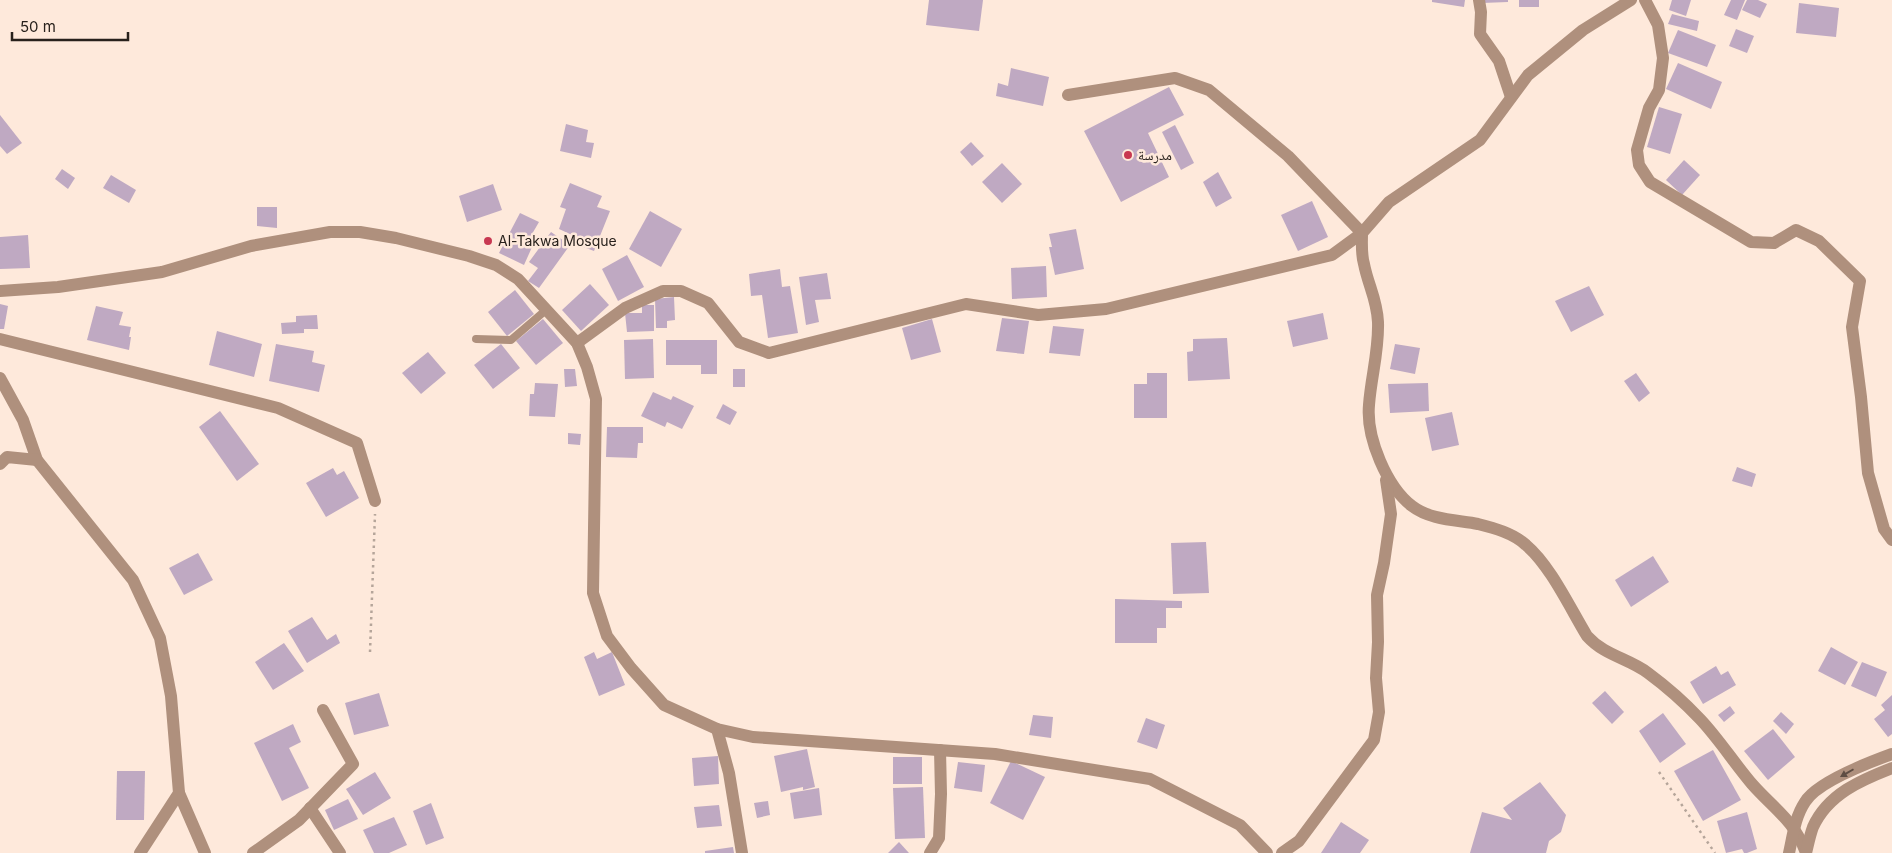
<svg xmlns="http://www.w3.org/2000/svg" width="1892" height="853" viewBox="0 0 1892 853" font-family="Inter,'Noto Naskh Arabic',sans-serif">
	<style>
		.building { fill: #bfa9c2 }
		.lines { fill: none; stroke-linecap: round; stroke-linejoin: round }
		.path { stroke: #b5a59a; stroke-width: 2.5; stroke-dasharray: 2.5 4; stroke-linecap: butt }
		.service { stroke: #af907d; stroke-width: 8 }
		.minor { stroke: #af907d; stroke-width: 12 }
		.tertiary { stroke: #af907d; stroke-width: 12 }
		.oneway { fill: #5e4d43 }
		.poi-dot { fill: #c83851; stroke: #fee9db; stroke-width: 2 }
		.labels { text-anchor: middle; stroke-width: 5; stroke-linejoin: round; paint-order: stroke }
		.poi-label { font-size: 14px; fill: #28211c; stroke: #fee9db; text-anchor: start }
	</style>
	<rect width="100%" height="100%" fill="#fee9db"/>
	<!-- building -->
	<g class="building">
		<polygon points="929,0 983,0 979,31 926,25"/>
		<polygon points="1432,0 1465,0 1464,7 1432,2"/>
		<polygon points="1482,0 1508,0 1508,2 1482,3"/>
		<rect x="1519" y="0" width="20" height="7"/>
		<polygon points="1672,0 1691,0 1686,16 1669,10"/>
		<polygon points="1731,0 1745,0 1737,20 1724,15"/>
		<polygon points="1747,0 1758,0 1767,4 1760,18 1742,10"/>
		<polygon points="1799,3 1839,8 1836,37 1796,33"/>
		<polygon points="1672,14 1699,21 1697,31 1668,24"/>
		<polygon points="1736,29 1754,36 1747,53 1729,46"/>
		<polygon points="1678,30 1716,45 1707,67 1668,53"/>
		<polygon points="1678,63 1722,82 1711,109 1666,89"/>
		<polygon points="1011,68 1049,77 1043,106 996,96 998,83 1008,86"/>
		<polygon points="1169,87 1184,115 1148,133 1169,177 1121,202 1084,131"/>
		<polygon points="1659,107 1682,114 1670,154 1647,147"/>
		<polygon points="0,115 22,143 7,154 0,146"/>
		<polygon points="566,124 588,130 586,142 594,143 591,158 560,151"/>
		<polygon points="1175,125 1194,163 1181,170 1162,132"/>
		<polygon points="971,142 984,156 972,166 960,152"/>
		<polygon points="1684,160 1700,175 1682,195 1666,180"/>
		<polygon points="1002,163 1022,184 1002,203 982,182"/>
		<polygon points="62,169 75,178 68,189 55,179"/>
		<polygon points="1218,172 1232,198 1216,207 1203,182"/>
		<polygon points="111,175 136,190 129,203 103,188"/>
		<polygon points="570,183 602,196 597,207 610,211 594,251 570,242 572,235 559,229 566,209 560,207"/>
		<polygon points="493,184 502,210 467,222 459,196"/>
		<polygon points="1312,201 1328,237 1298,251 1281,215"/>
		<polygon points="257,207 277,207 277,228 257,226"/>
		<polygon points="650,211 682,229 661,267 629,249"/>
		<polygon points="520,213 539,222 532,234 537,236 524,265 499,253"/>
		<polygon points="1076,229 1084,269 1055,275 1049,247 1052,247 1049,234"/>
		<polygon points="551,232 570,245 539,288 528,281 538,268 529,262"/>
		<polygon points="28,235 30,268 0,269 0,237"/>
		<polygon points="627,255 644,287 618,301 602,269"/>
		<polygon points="1046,266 1047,297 1012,299 1011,268"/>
		<polygon points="780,269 782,287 790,286 798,333 768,338 762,295 751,296 749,274"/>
		<polygon points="827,273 831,299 815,300 819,322 806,325 799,277"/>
		<polygon points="590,284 609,305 581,331 562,310"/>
		<polygon points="1589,286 1604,315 1571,332 1555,301"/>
		<polygon points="515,290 534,314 507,336 488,312"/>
		<polygon points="674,297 675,320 667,321 667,328 656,328 655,299"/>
		<polygon points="0,304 8,306 4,329 0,329"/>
		<polygon points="642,305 654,305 654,331 627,332 625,313 642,313"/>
		<polygon points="96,306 123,312 119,325 131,327 129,337 131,337 129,350 87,340"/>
		<polygon points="1323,313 1328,339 1293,347 1287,321"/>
		<polygon points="317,315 318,329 304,329 304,333 282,334 281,323 296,322 296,316"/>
		<polygon points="1002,318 1029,321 1024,354 996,351"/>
		<polygon points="543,319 563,343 536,365 516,341"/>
		<polygon points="932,319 941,352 911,360 902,328"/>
		<polygon points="1053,326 1084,329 1080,356 1049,353"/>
		<polygon points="217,331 262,344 254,377 209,365"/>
		<polygon points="1227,338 1230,379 1188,381 1187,352 1193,351 1193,339"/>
		<polygon points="653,339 654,378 625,379 624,340"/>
		<polygon points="666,340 717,340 717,374 701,374 701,365 666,365"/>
		<polygon points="276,344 314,351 312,362 325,365 319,392 269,381"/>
		<polygon points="501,344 520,368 493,389 474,365"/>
		<polygon points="1395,344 1420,348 1415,374 1390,369"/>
		<polygon points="428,352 446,373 421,394 402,373"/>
		<polygon points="564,369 575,369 577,386 565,387"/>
		<rect x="733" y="369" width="12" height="18"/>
		<polygon points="1147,373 1167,373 1167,418 1134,418 1134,384 1147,384"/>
		<polygon points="1636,373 1650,393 1639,402 1624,381"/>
		<polygon points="535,383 558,384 555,417 529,416 530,394 534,394"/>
		<polygon points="1428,383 1429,411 1390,413 1388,384"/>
		<polygon points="653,392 671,400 673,396 694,406 682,429 667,422 665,427 641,416"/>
		<polygon points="723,404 737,412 730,425 716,418"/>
		<polygon points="220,411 259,464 237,481 199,427"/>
		<polygon points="1452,412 1459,445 1432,451 1425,418"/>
		<polygon points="607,427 643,427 643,443 638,443 637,458 606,457"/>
		<polygon points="568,433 581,434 580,445 568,444"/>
		<polygon points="1737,467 1756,474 1752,487 1732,481"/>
		<polygon points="333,468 337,475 344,471 359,498 326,517 306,483"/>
		<polygon points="1206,542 1209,593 1173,594 1171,543"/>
		<polygon points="198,553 213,580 184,595 169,568"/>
		<polygon points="1653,556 1669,582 1631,607 1615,580"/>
		<polygon points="1115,599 1182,601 1182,608 1166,608 1166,628 1157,628 1157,643 1115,643"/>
		<polygon points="312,617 327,640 336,634 340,643 307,663 288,631"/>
		<polygon points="284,643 304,671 273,690 255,662"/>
		<polygon points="1831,647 1858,662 1845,685 1818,671"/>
		<polygon points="594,652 597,659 612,652 625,685 599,696 584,657"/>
		<polygon points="1862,662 1887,672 1876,697 1851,686"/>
		<polygon points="1716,666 1721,675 1728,671 1736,685 1703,704 1690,682"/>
		<polygon points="1605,691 1624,712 1612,724 1592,703"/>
		<polygon points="379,693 389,726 354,735 345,703"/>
		<polygon points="1892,695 1892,734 1888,737 1874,719 1885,710 1881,705"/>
		<polygon points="1730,706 1735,713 1724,722 1718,715"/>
		<polygon points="1781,712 1794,724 1786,734 1773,721"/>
		<polygon points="1663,713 1686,744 1660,763 1639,731"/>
		<polygon points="1033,715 1053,717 1051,738 1029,735"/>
		<polygon points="1146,718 1165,725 1157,749 1137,742"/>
		<polygon points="293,724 301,742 289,748 309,788 282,801 254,743"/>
		<polygon points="1773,729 1795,757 1768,780 1744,751"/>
		<polygon points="807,749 815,787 803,790 803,787 781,792 774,756"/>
		<polygon points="1713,750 1741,800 1703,821 1674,771"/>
		<polygon points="718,756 719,784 694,786 692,758"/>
		<rect x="893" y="757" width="29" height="27"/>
		<polygon points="1011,761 1045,777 1023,820 990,803"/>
		<polygon points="958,762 985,765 982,792 954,788"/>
		<polygon points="117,771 145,771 144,820 116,820"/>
		<polygon points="375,772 391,798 363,815 346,789"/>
		<polygon points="1540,782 1566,815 1561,832 1549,841 1546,853 1470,853 1482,812 1512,820 1503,808"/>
		<polygon points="923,787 925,838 895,839 893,788"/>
		<polygon points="819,788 822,815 794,819 790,793"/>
		<polygon points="348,799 358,819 334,830 325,810"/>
		<polygon points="768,801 770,815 757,818 754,803"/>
		<polygon points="431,803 444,838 426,845 413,811"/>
		<polygon points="719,805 722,826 697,828 694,807"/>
		<polygon points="1747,812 1757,849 1747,853 1744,853 1742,849 1726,853 1717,821"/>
		<polygon points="394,817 407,845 389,853 374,853 363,830"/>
		<polygon points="1341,822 1369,840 1360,853 1321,853"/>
		<polygon points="899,842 909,853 888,853"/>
		<polygon points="733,847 734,853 705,853 705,851"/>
	</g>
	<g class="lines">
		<!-- path -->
		<g class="path">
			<polyline points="370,652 375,514"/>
			<polyline points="1659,772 1715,853"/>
		</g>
		<!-- service -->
		<polyline class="service" points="476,339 511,340 546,310"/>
		<!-- minor -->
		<g class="minor">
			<polyline points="1479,0 1481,12 1480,34 1499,61 1511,97"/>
			<polyline points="1645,0 1658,25 1663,58 1659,90 1649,108 1637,150 1639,165 1650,182 1751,242 1774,243 1796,230 1819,241 1860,281 1852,327 1861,397 1868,473 1884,529 1892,540"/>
			<path d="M1068,95L1175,78L1209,90L1288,156L1362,233C1362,243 1361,254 1364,264C1368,285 1377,299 1378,322C1379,351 1371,377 1369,405C1366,438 1387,487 1412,506C1430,520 1457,520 1478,524C1494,528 1513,533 1526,545C1550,565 1570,608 1587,636C1605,656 1628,658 1648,673C1667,687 1684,702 1700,719C1719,739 1734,763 1752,784C1773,808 1795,821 1806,853"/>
			<polyline points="0,339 278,408 357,443 375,501"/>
			<polyline points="0,378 23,420 37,460 133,580 160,638 171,696 179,793 140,853"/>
			<polyline points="0,464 7,457 37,460"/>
			<polyline points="717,729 729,773 742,853"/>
			<polyline points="179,793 205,853"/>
			<polyline points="310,808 340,853"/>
			<polyline points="253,853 299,820 353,764 323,710"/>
			<polyline points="930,853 939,838 941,794 940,750"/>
			<polyline points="1282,853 1299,841 1374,740 1379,712 1376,678 1378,642 1377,595 1384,563 1391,514 1386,480"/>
		</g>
		<!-- tertiary -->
		<g class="tertiary">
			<polyline points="0,291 58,287 162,272 251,246 330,232 360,232 396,238 469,256 496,265 518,279 577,343 587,367 596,399 593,593 607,636 631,668 664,705 717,729 753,737 995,754 1150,779 1240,825 1267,853"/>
			<polyline points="577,343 625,308 663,291 681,291 708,303 739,342 769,353 966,304 1038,315 1106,309 1332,255 1362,233 1389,202 1480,140 1528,75 1583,30 1631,0"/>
			<path d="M1789,853C1793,835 1795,817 1805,802C1817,782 1870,762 1892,754"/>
			<path d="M1806,853C1808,845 1810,835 1813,827C1828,794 1861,780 1892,768"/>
		</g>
	</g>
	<!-- one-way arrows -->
	<defs><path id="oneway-solid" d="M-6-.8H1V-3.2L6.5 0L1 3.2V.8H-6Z" transform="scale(1.25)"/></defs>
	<use class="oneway" href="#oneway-solid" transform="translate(1847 773) rotate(150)"/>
	<!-- markers -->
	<g class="poi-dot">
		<circle cx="1128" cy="155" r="5"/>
		<circle cx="488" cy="241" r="5"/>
	</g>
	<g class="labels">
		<!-- poi labels -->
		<g class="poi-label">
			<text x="1138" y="160">مدرسة</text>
			<text x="498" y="246">Al-Takwa Mosque</text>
		</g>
	</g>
	<!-- scale -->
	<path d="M12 32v8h116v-8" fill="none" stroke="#28211c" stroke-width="2.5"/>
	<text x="20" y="32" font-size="15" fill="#28211c" stroke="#fee9db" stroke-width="4" paint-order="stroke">50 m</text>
</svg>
